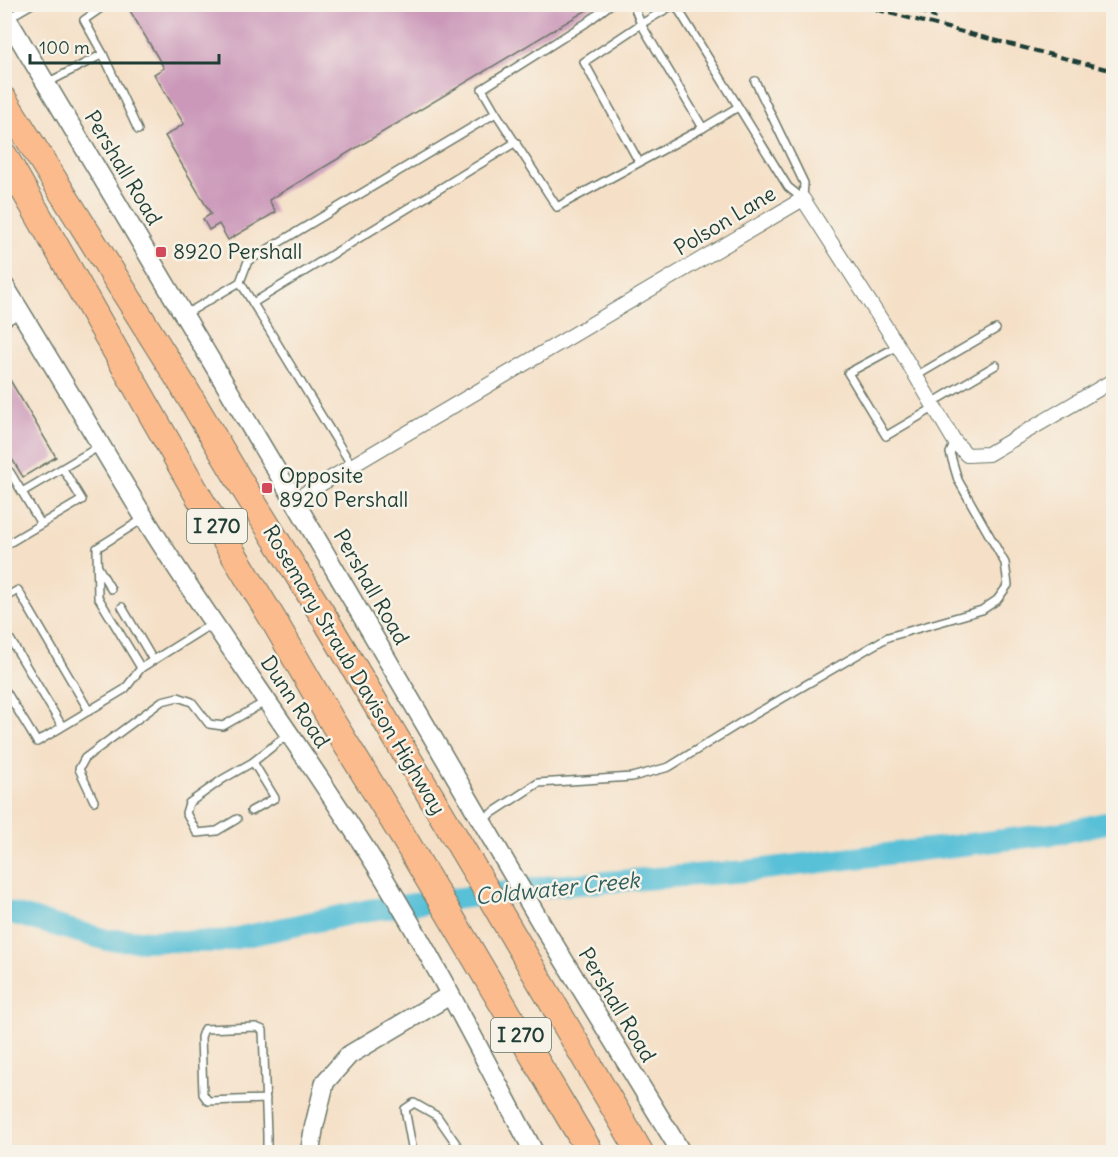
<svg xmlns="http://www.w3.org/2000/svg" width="1118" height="1157" viewBox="0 0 1118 1157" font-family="Delius,sans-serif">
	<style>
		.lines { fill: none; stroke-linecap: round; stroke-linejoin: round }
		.river { stroke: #59c0d7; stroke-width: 22 }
		.building { fill: #cb98b9 }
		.service-casing { stroke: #6a7667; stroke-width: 10 }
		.minor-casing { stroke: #6a7667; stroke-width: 16 }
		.tertiary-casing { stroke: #6a7667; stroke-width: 21 }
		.motorway-casing { stroke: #6a7667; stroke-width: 28 }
		.service { stroke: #fff; stroke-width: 7 }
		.minor { stroke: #fff; stroke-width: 14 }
		.tertiary { stroke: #fff; stroke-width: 18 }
		.motorway { stroke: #fbbb8d; stroke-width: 26 }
		.rail { stroke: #1f3d34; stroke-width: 4; stroke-dasharray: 9 4.5; stroke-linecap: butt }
		.poi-dot { fill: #d1495b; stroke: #f7f3e8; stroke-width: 2 }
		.labels { text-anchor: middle; stroke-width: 5; stroke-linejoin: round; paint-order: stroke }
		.shield { fill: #f7f3e8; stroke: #60746a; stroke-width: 1.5 }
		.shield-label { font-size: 20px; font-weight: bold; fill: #1f3d34 }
		.street-label { font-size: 21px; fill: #1f3d34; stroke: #f7f3e8 }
		.poi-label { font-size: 21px; fill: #1f3d34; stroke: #f7f3e8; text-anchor: start }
		.water-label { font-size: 22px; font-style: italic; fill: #2e5e5d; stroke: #f7f3e8 }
	</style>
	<rect width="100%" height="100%" fill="#f7f3e8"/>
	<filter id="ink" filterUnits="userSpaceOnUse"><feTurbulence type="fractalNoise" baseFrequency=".0167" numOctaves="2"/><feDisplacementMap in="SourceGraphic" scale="12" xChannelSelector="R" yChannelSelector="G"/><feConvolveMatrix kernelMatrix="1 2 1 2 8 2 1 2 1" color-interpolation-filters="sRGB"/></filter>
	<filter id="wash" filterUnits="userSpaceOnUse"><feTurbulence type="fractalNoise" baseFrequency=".008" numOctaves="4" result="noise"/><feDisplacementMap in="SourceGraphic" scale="24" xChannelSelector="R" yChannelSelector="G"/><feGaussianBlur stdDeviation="1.35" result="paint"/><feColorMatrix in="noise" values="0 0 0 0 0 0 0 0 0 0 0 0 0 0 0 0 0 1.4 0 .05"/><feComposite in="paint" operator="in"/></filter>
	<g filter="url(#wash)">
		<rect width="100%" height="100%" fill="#f5e0c7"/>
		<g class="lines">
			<!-- river -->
			<polyline class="river" points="4,911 107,940 218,942 369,910 553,886 747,871 1061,833 1114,821"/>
		</g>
		<g id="blocks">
			<!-- building -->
			<g class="building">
				<polygon points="126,4 597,4 269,200 276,212 228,240 219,224 209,230 203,219 211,214 165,136 184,124 154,74 164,68"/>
				<polygon points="4,370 56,457 23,477 9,454 4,457"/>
			</g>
		</g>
	</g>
	<g filter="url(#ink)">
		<use href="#blocks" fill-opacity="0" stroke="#6a7667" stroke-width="1.5"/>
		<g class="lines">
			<!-- service casing -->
			<g class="service-casing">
				<g id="service">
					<polyline points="675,4 788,187 803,199"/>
					<polyline points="8,18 32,4"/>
					<polyline points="103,54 138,130"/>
					<polyline points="755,81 804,183 803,199"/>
					<polyline points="47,83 103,54 84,20 107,4"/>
					<polyline points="496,113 557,207 703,128 641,24 633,4"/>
					<polyline points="703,128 738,107"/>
					<polyline points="639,162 584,62 641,24 675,4"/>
					<polyline points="240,282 352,466"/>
					<polyline points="253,303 516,142"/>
					<polyline points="184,315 240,282 248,261 496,113 482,89 586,23 611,4"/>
					<polyline points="4,323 19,314"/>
					<polyline points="898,346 848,373 886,436 935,407"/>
					<polyline points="916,376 996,329"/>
					<polyline points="932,403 996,365"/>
					<polyline points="4,471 10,472 41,524"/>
					<polyline points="22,492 100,446"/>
					<polyline points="4,546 82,500 63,469"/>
					<polyline points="98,567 111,589"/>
					<polyline points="4,598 18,590 89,711"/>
					<polyline points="122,607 153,660"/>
					<polyline points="4,629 62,726"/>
					<polyline points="141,668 98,597 97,548 143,519"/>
					<polyline points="4,688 37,742 125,689 141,668 213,623"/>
					<polyline points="94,801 79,769 85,758 162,701 178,697 192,702 209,724 223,726 265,702"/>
					<polyline points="251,811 275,798 253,762"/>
					<polyline points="237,819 217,831 197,833 186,813 189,803 223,779 253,762 287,735"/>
					<polyline points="483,819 538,783 632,777 669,767 745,720 888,637 982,610 997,600 1008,585 1005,563 958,480 950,453 955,442"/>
					<polyline points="266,1099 208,1101 203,1094 201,1037 204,1029 256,1027 263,1030 267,1135 267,1152"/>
					<polyline points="413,1152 405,1109 414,1103 437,1116 462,1152"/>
				</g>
			</g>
			<!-- minor casing -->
			<g class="minor-casing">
				<polyline id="minor" points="294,500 803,199 898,346 955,442 967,455 988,454 1114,380"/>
			</g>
			<!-- tertiary casing -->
			<g class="tertiary-casing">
				<g id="tertiary">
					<polyline points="4,13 294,500 541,923 681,1152"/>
					<path d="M4,285C52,362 97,440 144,517C220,639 307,753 382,875C437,965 484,1059 534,1152"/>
					<polyline points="310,1152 314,1127 325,1082 349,1055 450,995"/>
				</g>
			</g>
			<!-- motorway casing -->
			<g class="motorway-casing">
				<g id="motorway">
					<polyline points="4,100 182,384 242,485 324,617 474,869 640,1152"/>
					<polyline points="4,155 200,499 274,621 330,718 407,843 590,1152"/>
				</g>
			</g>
			<!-- service -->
			<use href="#service" class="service"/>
			<!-- minor -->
			<use href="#minor" class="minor"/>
			<!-- tertiary -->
			<use href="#tertiary" class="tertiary"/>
			<!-- motorway -->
			<use href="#motorway" class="motorway"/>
			<!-- rail -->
			<g class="rail">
				<polyline points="864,4 874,9 1114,71"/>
				<polyline points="906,4 936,18"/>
			</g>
		</g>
	</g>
	<!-- markers -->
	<g class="poi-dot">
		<rect x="155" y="246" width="12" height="12" rx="3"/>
		<rect x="261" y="482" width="12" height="12" rx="3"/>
	</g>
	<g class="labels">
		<!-- shield labels -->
		<g class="shield">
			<rect x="187" y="509" width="60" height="34" rx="4.5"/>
			<rect x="491" y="1018" width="60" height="34" rx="4.5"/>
		</g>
		<g class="shield-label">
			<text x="217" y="533">I 270</text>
			<text x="521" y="1042">I 270</text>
		</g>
		<!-- street labels -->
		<g class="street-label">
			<text transform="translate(123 168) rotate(59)" y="7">Pershall Road</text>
			<text transform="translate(725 221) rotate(-31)" y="7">Polson Lane</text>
			<text transform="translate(371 587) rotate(60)" y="7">Pershall Road</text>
			<text transform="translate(354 670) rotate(59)" y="7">Rosemary Straub Davison Highway</text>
			<text transform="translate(295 702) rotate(56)" y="7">Dunn Road</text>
			<text transform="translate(617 1005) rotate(59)" y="7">Pershall Road</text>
		</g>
		<!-- poi labels -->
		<g class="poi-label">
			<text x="173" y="259">8920 Pershall</text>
			<text x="279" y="483">Opposite<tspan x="279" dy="24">8920 Pershall</tspan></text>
		</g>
		<!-- water labels -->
		<g class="water-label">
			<text transform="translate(557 888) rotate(-6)" y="8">Coldwater Creek</text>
		</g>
	</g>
	<!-- margin -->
	<rect width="1118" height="1157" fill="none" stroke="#f7f3e8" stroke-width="24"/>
	<!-- scale -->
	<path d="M30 54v9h189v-9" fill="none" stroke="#1f3d34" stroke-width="3"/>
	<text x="39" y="54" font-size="18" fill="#1f3d34" stroke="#f7f3e8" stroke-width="4.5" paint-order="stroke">100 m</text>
</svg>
